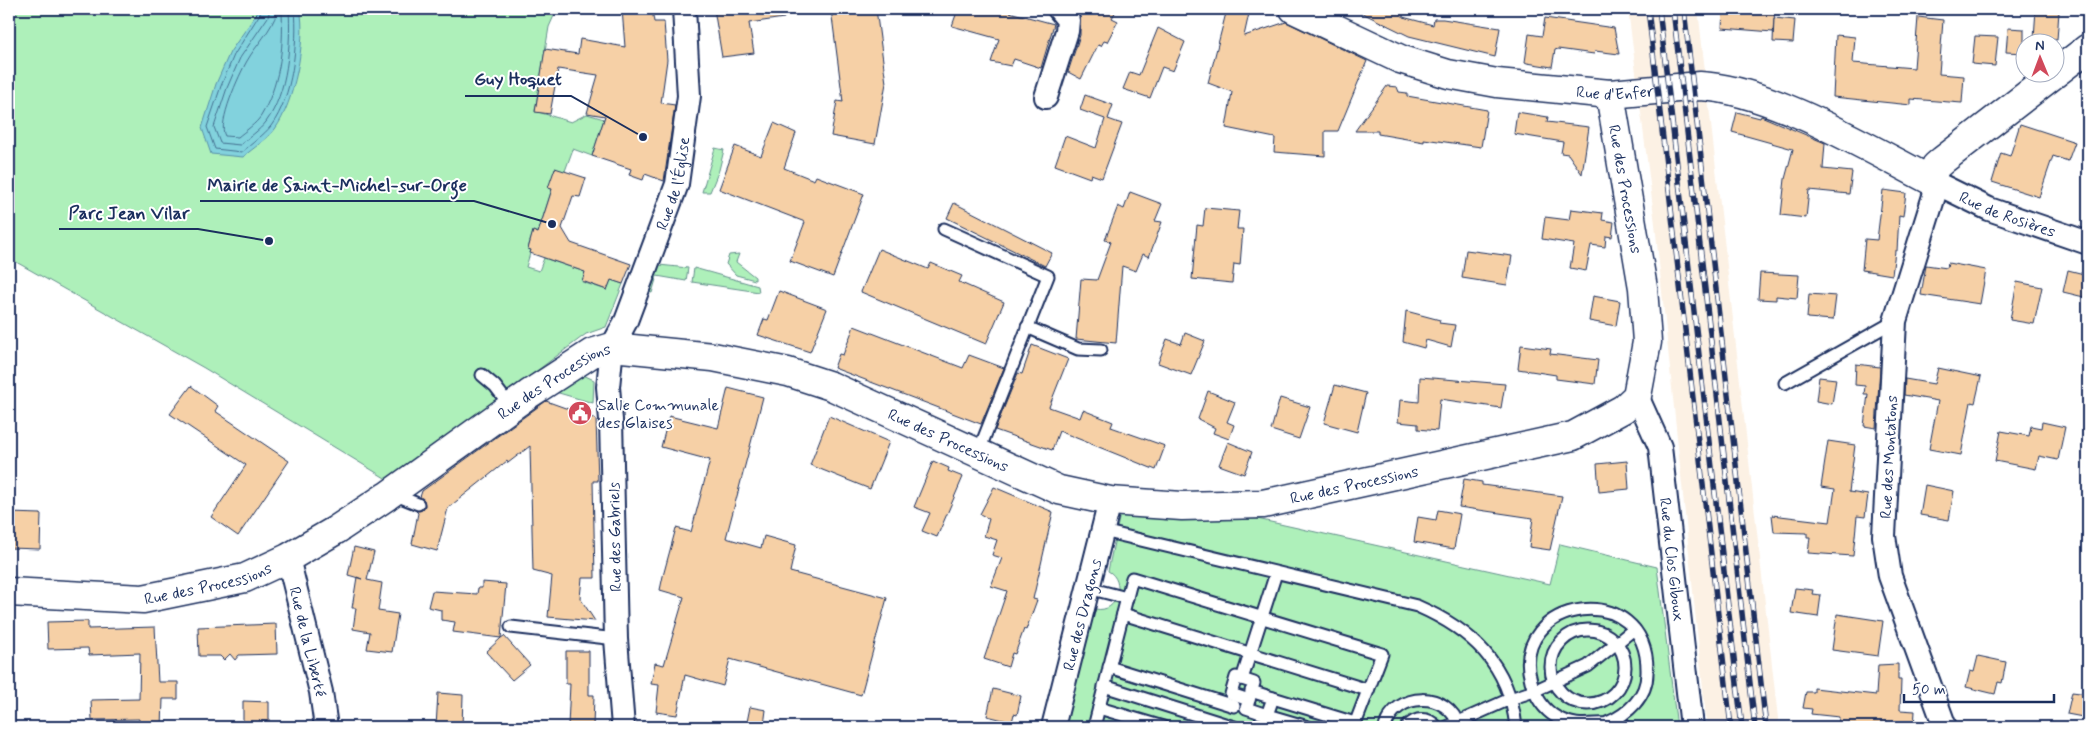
<svg xmlns="http://www.w3.org/2000/svg" width="2097" height="736" viewBox="0 0 2097 736" font-family="Mynerve,sans-serif">
	<style>
		.built { fill: #fcf1e4 }
		.green { fill: #aef0ba; stroke: #64908c }
		.water { fill: #82d2dd; stroke: #5991aa }
		.lines { fill: none; stroke-linecap: round; stroke-linejoin: round }
		.shore { stroke: #447091; stroke-width: 1 }
		.building { fill: #f6d0a6; stroke: #1b2f5e }
		.service-casing { stroke: #1b2f5e; stroke-width: 15 }
		.minor-casing { stroke: #1b2f5e; stroke-width: 26 }
		.tertiary-casing { stroke: #1b2f5e; stroke-width: 31 }
		.service { stroke: #fff; stroke-width: 11 }
		.minor { stroke: #fff; stroke-width: 22 }
		.tertiary { stroke: #fff; stroke-width: 28 }
		.rail-casing { stroke: #1b2f5e; stroke-width: 5.5 }
		.rail { stroke: #fff; stroke-width: 4; stroke-dasharray: 11; stroke-linecap: butt }
		.labels { text-anchor: middle; stroke-width: 4; stroke-linejoin: round; paint-order: stroke }
		.street-label { font-size: 16px; fill: #1b2f5e; stroke: #fff }
		.poi-label { font-size: 16px; fill: #1b2f5e; stroke: #fff; text-anchor: start }
		.leader { fill: none; stroke: #1b2f5e; stroke-width: 2 }
		.callout-dot { fill: #1b2f5e; stroke: #fff; stroke-width: 2 }
		.callout-label { font-size: 18px; text-anchor: middle; font-weight: bold; fill: #1b2f5e; stroke: #fff; stroke-width: 4; stroke-linejoin: round; paint-order: stroke }
	</style>
	<rect width="100%" height="100%" fill="#fff"/>
	<filter id="ink" filterUnits="userSpaceOnUse"><feTurbulence type="fractalNoise" baseFrequency=".02" numOctaves="2"/><feDisplacementMap in="SourceGraphic" scale="10" xChannelSelector="R" yChannelSelector="G"/><feConvolveMatrix kernelMatrix="1 2 1 2 8 2 1 2 1" color-interpolation-filters="sRGB"/></filter>
	<g filter="url(#ink)">
		<!-- built -->
		<polygon class="built" points="1628,9 1698,9 1779,727 1707,727 1655,224"/>
		<!-- green -->
		<g class="green">
			<polygon points="20,9 557,9 549,27 535,111 571,122 587,114 604,119 592,156 573,149 565,171 552,189 538,233 533,232 528,248 531,250 526,267 539,271 544,258 585,272 582,282 607,290 611,280 623,284 606,327 586,334 390,481 204,368 9,258 9,18"/>
			<polygon points="715,148 724,150 719,170 710,192 702,192"/>
			<polygon points="739,254 736,262 755,277 755,280 736,275 726,264 729,255"/>
			<polygon points="659,265 688,268 686,281 657,276 652,293 648,292"/>
			<polygon points="694,268 758,286 759,292 692,282"/>
			<polygon points="581,374 594,380 593,403 552,391"/>
			<path d="M1120,514L1257,519L1550,584L1560,544L1657,567L1677,727H1064L1095,609C1119,614 1126,580 1108,571Z"/>
		</g>
		<!-- water -->
		<path class="water" d="M260,9H300C307,40 294,103 275,129C268,139 253,148 243,157L211,154L202,128L216,84L230,52Z"/>
		<g class="lines">
			<!-- shore -->
			<g class="shore">
				<path d="M263,9L234,55L221,86L207,127L215,149L242,152C251,144 264,135 271,126C293,96 298,44 295,9"/>
				<path d="M270,9L268,17L240,58L227,88L214,127L220,143L240,145C248,138 260,130 266,122C288,92 291,44 289,9"/>
				<path d="M277,12L280,11L282,14C284,49 279,86 261,116C256,124 245,131 238,137L225,136C217,123 239,75 247,61C256,45 272,30 277,12Z"/>
			</g>
		</g>
		<!-- building -->
		<g class="building">
			<polygon points="622,9 652,9 654,22 664,22 667,60 661,103 675,105 664,181 645,174 643,180 629,175 631,169 592,156 605,116 587,113 598,75 558,69 550,114 535,112 545,49 578,54 580,39 625,47"/>
			<polygon points="714,9 784,9 784,18 749,23 754,53 722,57"/>
			<polygon points="831,9 876,9 886,83 875,144 831,136 837,101 843,102"/>
			<polygon points="958,9 998,9 1054,24 1041,68 1014,59 1011,66 991,62 999,39 952,26"/>
			<polygon points="1086,9 1117,9 1112,18 1118,21 1107,42 1104,41 1101,46 1098,45 1081,79 1068,72 1080,35 1080,19"/>
			<polygon points="1227,9 1250,9 1244,36 1286,22 1367,61 1338,131 1325,131 1325,156 1274,152 1275,138 1226,128 1232,92 1208,83"/>
			<polygon points="1354,9 1404,9 1403,17 1433,25 1434,19 1443,19 1500,28 1495,57 1409,36"/>
			<polygon points="1723,9 1775,9 1773,32 1722,28"/>
			<polygon points="2036,9 2059,11 2057,40 2034,38"/>
			<polygon points="1918,17 1943,20 1939,74 1964,76 1962,103 1911,99 1911,105 1833,97 1836,35 1855,37 1853,63 1914,68"/>
			<polygon points="1545,18 1614,28 1619,54 1595,51 1594,54 1558,49 1555,50 1552,67 1527,63 1525,62 1529,34 1542,36"/>
			<polygon points="1774,18 1795,20 1793,43 1773,42"/>
			<polygon points="1158,28 1185,42 1173,71 1162,67 1150,98 1123,89 1130,72 1139,75"/>
			<polygon points="2008,28 2024,29 2024,53 2006,52"/>
			<polygon points="1975,36 1998,37 1995,66 1972,64"/>
			<polygon points="1387,86 1397,87 1399,92 1407,93 1407,96 1487,110 1481,147 1424,139 1424,142 1378,134 1378,131 1355,131"/>
			<polygon points="1085,95 1113,105 1108,119 1122,124 1102,178 1091,174 1090,178 1055,165 1065,136 1096,148 1105,119 1080,110"/>
			<polygon points="1517,112 1548,117 1547,122 1589,127 1582,174 1568,154 1561,153 1563,142 1514,134"/>
			<polygon points="1737,112 1760,118 1761,116 1825,143 1823,169 1852,172 1849,194 1809,190 1806,218 1781,215 1785,179 1793,149 1732,132"/>
			<polygon points="774,123 796,133 784,168 814,180 816,176 864,194 833,277 790,261 805,222 719,189 735,146 761,156"/>
			<polygon points="2020,124 2075,142 2068,161 2053,156 2039,197 1992,182 2001,153 2010,156"/>
			<polygon points="555,168 586,178 580,197 573,196 562,228 571,243 631,264 623,284 611,280 607,290 582,281 585,272 530,253 531,250 528,249 533,231 538,233 552,189 548,188"/>
			<polygon points="1883,190 1906,193 1903,216 1899,215 1897,251 1895,251 1892,275 1862,270 1865,239 1877,240"/>
			<polygon points="1130,192 1162,204 1155,221 1162,222 1149,257 1143,254 1136,271 1122,266 1116,343 1076,339 1081,279 1097,280 1111,242 1105,240 1118,206 1124,209"/>
			<polygon points="954,203 1052,253 1045,266 947,218"/>
			<polygon points="1205,208 1239,211 1237,229 1243,229 1240,265 1234,264 1232,283 1192,279 1197,225 1203,226"/>
			<polygon points="1571,209 1603,213 1602,220 1614,222 1612,237 1606,236 1605,247 1591,245 1586,271 1570,268 1574,244 1542,239 1545,217 1569,220"/>
			<polygon points="879,249 928,269 931,263 962,276 959,282 1004,302 986,344 861,292"/>
			<polygon points="1466,250 1512,256 1507,285 1462,278"/>
			<polygon points="1948,263 1986,270 1980,304 1921,295 1926,265 1947,268"/>
			<polygon points="2068,270 2088,275 2088,298 2063,292"/>
			<polygon points="1760,273 1799,275 1797,298 1776,296 1776,300 1758,299"/>
			<polygon points="2017,282 2042,287 2034,324 2010,320"/>
			<polygon points="779,291 827,309 810,352 758,335 764,319 768,320"/>
			<polygon points="1809,294 1836,296 1833,320 1807,318"/>
			<polygon points="1593,296 1620,301 1616,326 1589,321"/>
			<polygon points="1406,311 1440,320 1439,323 1455,325 1451,347 1426,340 1424,348 1403,342"/>
			<polygon points="854,326 963,368 969,355 1004,368 981,424 834,368 839,354 843,355"/>
			<polygon points="1185,333 1205,341 1191,375 1158,363 1167,339 1181,344"/>
			<polygon points="1032,345 1068,359 1049,407 1080,418 1083,410 1113,422 1111,427 1165,446 1156,470 1059,431 1052,450 995,430 1018,373 1022,374"/>
			<polygon points="1521,345 1551,349 1550,354 1598,360 1595,384 1556,379 1556,375 1518,369"/>
			<polygon points="1856,364 1880,367 1876,428 1864,426 1868,394 1864,394 1865,386 1855,385"/>
			<polygon points="1938,368 1981,377 1975,403 1971,402 1961,455 1929,449 1938,401 1904,395 1905,379 1934,384"/>
			<polygon points="1420,377 1505,384 1501,408 1440,399 1437,431 1418,429 1418,424 1398,422 1400,400 1419,402"/>
			<polygon points="1819,377 1836,379 1832,404 1816,401"/>
			<polygon points="1335,385 1366,393 1357,432 1324,423"/>
			<polygon points="191,386 218,406 215,411 289,461 238,536 211,517 246,465 170,414"/>
			<polygon points="728,388 763,397 726,538 761,548 764,536 796,545 790,572 887,598 861,695 730,659 723,686 685,675 677,715 656,712 659,685 651,684 655,663 664,665 684,597 660,590 663,576 676,528 691,532 710,460 661,447 669,416 718,428"/>
			<polygon points="1208,391 1235,402 1227,422 1234,425 1229,439 1213,433 1215,428 1198,419"/>
			<polygon points="1280,398 1310,407 1299,439 1271,430"/>
			<polygon points="546,401 596,419 598,481 593,481 595,578 582,578 580,598 595,621 548,617 552,576 533,571 530,446 508,463 507,461 448,508 437,551 412,544 418,513 416,511 422,510 425,506 424,500 420,497 422,491"/>
			<polygon points="829,416 889,442 870,489 810,465"/>
			<polygon points="2042,422 2065,427 2058,460 2039,456 2036,469 1995,461 2001,431 2029,436 2031,426 2041,428"/>
			<polygon points="1828,441 1855,445 1849,492 1868,495 1865,517 1857,516 1853,556 1808,553 1810,537 1807,537 1807,533 1774,532 1772,515 1830,522 1835,489 1821,487"/>
			<polygon points="1228,442 1252,452 1244,474 1219,465"/>
			<polygon points="933,461 949,468 948,471 963,477 937,537 922,531 930,513 914,507"/>
			<polygon points="1627,461 1629,489 1599,492 1597,464"/>
			<polygon points="1464,479 1482,482 1482,485 1562,496 1550,550 1529,547 1533,518 1459,507"/>
			<polygon points="1925,485 1954,491 1949,520 1920,515"/>
			<polygon points="994,487 1053,512 1033,599 1037,600 1026,630 1024,629 1015,654 1012,653 1008,667 984,659 1007,591 991,586 1002,558 992,555 997,540 984,536 989,519 980,514"/>
			<polygon points="1438,510 1460,514 1454,549 1414,542 1418,517 1436,520"/>
			<polygon points="9,513 41,514 40,549 9,548"/>
			<polygon points="354,547 374,552 367,580 382,583 378,611 398,614 392,652 367,649 370,632 353,629 356,608 352,608 357,577 362,579 348,575"/>
			<polygon points="482,582 506,584 501,638 504,636 530,665 512,680 486,652 501,638 453,632 455,622 441,620 441,610 428,607 432,591 477,594 478,588 482,588"/>
			<polygon points="1795,588 1813,590 1812,594 1821,595 1818,617 1791,613"/>
			<polygon points="1837,614 1883,621 1878,656 1832,650"/>
			<polygon points="88,621 88,629 155,627 158,682 178,682 178,699 163,699 162,727 138,727 139,719 92,720 91,700 139,699 140,653 89,655 88,648 48,649 47,622"/>
			<polygon points="276,624 277,654 239,655 235,660 230,654 224,660 220,656 199,656 198,627"/>
			<polygon points="566,651 589,651 589,695 594,695 593,727 568,726 570,684 566,684"/>
			<polygon points="1978,656 2006,662 2002,683 1998,682 1995,694 1966,687 1970,671 1974,672"/>
			<polygon points="1898,664 1898,680 1901,680 1900,710 1915,711 1914,727 1838,727 1839,717 1811,714 1812,709 1803,708 1806,692 1814,692 1814,688 1876,695 1878,665"/>
			<polygon points="993,689 1021,696 1017,715 1014,714 1012,722 987,716"/>
			<polygon points="2072,692 2088,694 2088,718 2067,714"/>
			<polygon points="438,693 463,695 462,727 436,727"/>
			<polygon points="243,701 269,702 269,727 243,727"/>
			<polygon points="750,707 766,710 764,725 747,722"/>
		</g>
		<g class="lines">
			<!-- service casing -->
			<g class="service-casing">
				<g id="service">
					<polyline points="944,229 1048,276 978,453"/>
					<polyline points="1027,327 1078,349 1101,350"/>
					<polyline points="482,375 495,386 511,407"/>
					<polyline points="1785,383 1895,321"/>
					<polyline points="393,494 418,504"/>
					<path d="M1103,531L1417,606C1472,630 1509,664 1516,727"/>
					<polyline points="1088,588 1127,598"/>
					<polyline points="1123,614 1368,690"/>
					<polyline points="511,627 616,639"/>
					<circle cx="1588" cy="667" r="37"/>
					<polyline points="1109,667 1234,706"/>
					<polygon points="1236,677 1254,683 1249,700 1231,694"/>
					<polyline points="1242,679 1276,573"/>
					<polyline points="1104,686 1234,727"/>
					<polyline points="1273,698 1355,723"/>
					<polyline points="1249,700 1246,708 1267,715 1273,698 1251,691"/>
					<polyline points="1099,708 1163,727"/>
					<polyline points="1267,715 1308,727"/>
					<path d="M1607,723C1628,714 1647,697 1647,673C1650,576 1508,599 1531,681C1535,696 1543,709 1556,717C1583,733 1602,717 1626,727"/>
					<polyline points="1094,727 1132,578 1382,654 1354,727"/>
					<path d="M1385,727C1395,691 1449,690 1459,727"/>
					<path d="M1407,727C1416,717 1428,717 1437,727"/>
					<polyline points="1447,727 1510,699 1534,691 1588,666 1634,629"/>
				</g>
			</g>
			<!-- minor casing -->
			<g class="minor-casing">
				<g id="minor">
					<polyline points="1046,97 1067,31 1068,20 1059,9"/>
					<path id="s1" d="M1930,180L1989,209L2088,243"/>
					<polyline points="1938,183 1895,321 1884,536 1890,576 1945,727"/>
					<path id="s2" d="M1637,396L1660,447L1692,727"/>
					<path id="s3" d="M288,558L321,692L326,727"/>
					<path id="s4" d="M623,727L616,639L611,420L608,387L612,347L626,321L677,184L689,96L684,9"/>
					<path id="s5" d="M1053,727L1110,501"/>
				</g>
			</g>
			<!-- tertiary casing -->
			<g class="tertiary-casing">
				<g id="tertiary">
					<path id="s6" d="M1294,9L1400,59L1448,74L1497,83L1610,94L1700,86C1769,89 1868,148 1930,180L1936,166L1943,160L2088,48"/>
					<path id="s7" d="M9,592L143,599L245,578L288,558L336,530L387,496L529,394L592,353L612,347L713,357L788,372L831,386L1059,490L1110,501L1182,506L1263,504L1573,436L1623,409L1637,396L1647,342L1643,288L1610,94"/>
				</g>
			</g>
			<!-- service -->
			<use href="#service" class="service"/>
			<!-- minor -->
			<use href="#minor" class="minor"/>
			<!-- tertiary -->
			<use href="#tertiary" class="tertiary"/>
			<!-- rail casing -->
			<g class="rail-casing">
				<g id="rail">
					<polyline points="1648,9 1731,727"/>
					<polyline points="1659,9 1742,727"/>
					<polyline points="1673,9 1755,727"/>
					<polyline points="1684,9 1766,727"/>
				</g>
			</g>
			<!-- rail -->
			<use href="#rail" class="rail"/>
		</g>
	</g>
	<!-- icons -->
	<defs>
		<g id="civic-disc" transform="scale(1.25)"><circle r="9.5" fill="#d1495b" stroke="#fff"/><path d="M-.6-6.5H3V-4.5H.6V-3L4-1V1h2V6H-6V1h2V-1L-.6-3ZM-1.2 2.5V6h2.4V2.5Z" fill="#fff"/></g>
	</defs>
	<g fill-rule="evenodd">
		<use href="#civic-disc" x="580" y="413"/>
	</g>
	<g class="labels">
		<!-- street labels -->
		<g class="street-label">
			<text dy="6" stroke="none"><textPath href="#s6" startOffset="336">Rue d'Enfer</textPath></text>
			<text dy="6" stroke="none"><textPath href="#s4" startOffset="556">Rue de l'Église</textPath></text>
			<text transform="translate(1626 189) rotate(80)" y="6">Rue des Processions</text>
			<text dy="6" stroke="none"><textPath href="#s1" startOffset="85">Rue de Rosières</textPath></text>
			<text dy="6" stroke="none"><textPath href="#s7" startOffset="606">Rue des Processions</textPath></text>
			<text dy="6" stroke="none"><textPath href="#s7" startOffset="1026">Rue des Processions</textPath></text>
			<text transform="translate(1888 457) rotate(-87)" y="6">Rue des Montatons</text>
			<text dy="6" stroke="none"><textPath href="#s7" startOffset="1446">Rue des Processions</textPath></text>
			<text transform="translate(614 537) rotate(-91)" y="6">Rue des Gabriels</text>
			<text dy="6" stroke="none"><textPath href="#s2" startOffset="169">Rue du Clos Giboux</textPath></text>
			<text dy="6" stroke="none"><textPath href="#s7" startOffset="201">Rue des Processions</textPath></text>
			<text dy="6" stroke="none"><textPath href="#s5" startOffset="116">Rue des Dragons</textPath></text>
			<text dy="6" stroke="none"><textPath href="#s3" startOffset="86">Rue de la Liberté</textPath></text>
		</g>
		<!-- poi labels -->
		<g class="poi-label">
			<text x="598" y="410">Salle Communale<tspan x="598" dy="18">des Glaises</tspan></text>
		</g>
	</g>
	<!-- callouts -->
	<path class="leader" d="M643 137L571 96H465M552 224L474 201H200M269 241L198 229H59"/>
	<g class="callout-dot">
		<circle cx="643" cy="137" r="5"/>
		<circle cx="552" cy="224" r="5"/>
		<circle cx="269" cy="241" r="5"/>
	</g>
	<g class="callout-label">
		<text x="518" y="85">Guy Hoquet</text>
		<text x="337" y="191">Mairie de Saint-Michel-sur-Orge</text>
		<text x="129" y="219">Parc Jean Vilar</text>
	</g>
	<!-- margin -->
	<rect width="2097" height="736" fill="none" stroke="#fff" stroke-width="30"/>
	<rect x="15" y="15" width="2067" height="706" fill="none" stroke="#1b2f5e" stroke-width="2" filter="url(#ink)"/>
	<!-- north arrow -->
	<g transform="translate(2040 58) rotate(359)"><circle r="24" fill="#ffffff" stroke="#a4acbf"/>
	<path d="M0-4L9 19L0 12L-9 19Z" fill="#d1495b"/>
	<text y="-8" font-size="14" font-weight="bold" text-anchor="middle" fill="#1b2f5e">N</text>
	</g>
	<!-- scale -->
	<path d="M1904 694v8h150v-8" fill="none" stroke="#1b2f5e" stroke-width="2.5"/>
	<text x="1912" y="694" font-size="15" fill="#1b2f5e" stroke="#ffffff" stroke-width="4" paint-order="stroke">50 m</text>
</svg>
